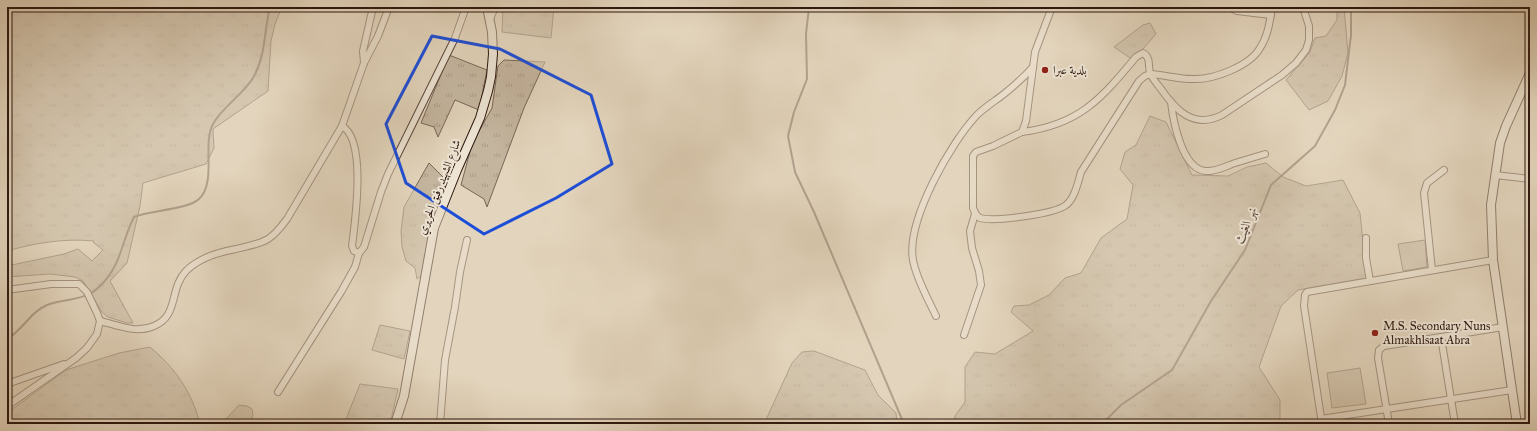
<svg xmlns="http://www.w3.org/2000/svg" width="1537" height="431" viewBox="0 0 1537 431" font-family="'IM FELL Great Primer',Amiri,serif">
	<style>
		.grass { fill: url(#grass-tufts); stroke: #786657 }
		.pitch { fill: #c4b59f; stroke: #786657 }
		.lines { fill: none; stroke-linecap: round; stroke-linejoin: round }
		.stream { stroke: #756254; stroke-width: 2 }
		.street-casing { stroke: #5a463a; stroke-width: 8 }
		.secondary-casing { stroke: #2d170f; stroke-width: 10 }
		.street { stroke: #ede4d4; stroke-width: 6 }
		.secondary { stroke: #ede4d4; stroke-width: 8 }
		.marked { fill: none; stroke: #1d4ed8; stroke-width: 3; stroke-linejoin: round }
		.poi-dot { fill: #8f2418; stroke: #ede4d4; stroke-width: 1.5 }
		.labels { text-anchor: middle; stroke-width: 4; stroke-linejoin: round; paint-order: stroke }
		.poi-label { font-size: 12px; fill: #2d170f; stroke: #ede4d4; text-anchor: start }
		.street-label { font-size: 12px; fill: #2d170f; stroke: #ede4d4 }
		.water-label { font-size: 13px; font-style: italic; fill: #5d493d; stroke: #ede4d4 }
	</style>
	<defs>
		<pattern id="grass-tufts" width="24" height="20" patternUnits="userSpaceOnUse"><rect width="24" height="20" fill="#c4b59f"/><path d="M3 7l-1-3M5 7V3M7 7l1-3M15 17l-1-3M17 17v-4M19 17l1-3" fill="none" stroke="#a99b88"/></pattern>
	</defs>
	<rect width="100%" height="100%" fill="#e3d5bd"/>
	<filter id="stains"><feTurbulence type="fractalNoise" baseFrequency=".005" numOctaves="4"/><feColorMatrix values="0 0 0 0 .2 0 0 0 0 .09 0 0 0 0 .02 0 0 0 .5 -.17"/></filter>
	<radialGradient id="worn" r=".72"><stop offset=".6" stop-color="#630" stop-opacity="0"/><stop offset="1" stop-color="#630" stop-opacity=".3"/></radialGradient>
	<!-- grass -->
	<g class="grass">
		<path d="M7,7H282L275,24L271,41L268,91L213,129L214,148L206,164L143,183L140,206L127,263L110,281L133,323H127L108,317L102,312L83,281L75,277L50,274L7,277V266L64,254L78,249L92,261L103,250L93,242L94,241C65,238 35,243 7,251Z"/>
		<polygon points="503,7 554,7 551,38 502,32"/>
		<polygon points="1337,7 1344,7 1348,53 1342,76 1328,101 1309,110 1286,80 1310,52 1315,38 1326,36 1337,20"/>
		<polygon points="1150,23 1156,34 1143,49 1130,58 1114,47 1143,25"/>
		<polygon points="449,55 487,70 479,110 455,100 438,137 434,127 421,123"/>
		<polygon points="504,60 545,62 524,108 487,207 484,199 461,185 472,144 492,108 498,66"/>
		<polygon points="1150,116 1166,122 1192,175 1228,176 1247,167 1266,163 1283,177 1306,186 1343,180 1360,213 1367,278 1298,290 1281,306 1259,367 1280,400 1280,420 1277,424 954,424 955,416 965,402 965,367 975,352 995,354 1033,331 1011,312 1014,306 1029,305 1049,295 1065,278 1081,273 1101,238 1127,219 1133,185 1120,169 1125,152 1136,145"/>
		<polygon points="429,163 447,181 432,218 421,276 417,279 415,268 406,261 402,247 401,231 404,207"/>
		<polygon points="380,325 410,331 404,359 372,350"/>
		<path d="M150,347C175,368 192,392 200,424H7V413L66,370L119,353Z"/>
		<polygon points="814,351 865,370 878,395 896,413 897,424 764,424 792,363 802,352"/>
		<polygon points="360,384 398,389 390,424 344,424"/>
		<polygon points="239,405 247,406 252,409 253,416 249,424 225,424 226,419"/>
	</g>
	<!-- pitch -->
	<g class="pitch">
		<polygon points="1425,240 1427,267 1403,271 1398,244"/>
		<polygon points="1360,368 1366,404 1332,408 1327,373"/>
	</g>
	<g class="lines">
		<!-- stream -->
		<g class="stream">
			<polyline points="809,7 806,34 807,79 794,112 788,136 795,172 814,212 904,424"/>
			<path d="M7,339C23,330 30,312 47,305C61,299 78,301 91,293C95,291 98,288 101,285C121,266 122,240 134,217C150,210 187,210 199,199C215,184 205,150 210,132C214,113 244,94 253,78C266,56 264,30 270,7"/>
			<polyline points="1102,424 1121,405 1172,370 1211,301 1245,250 1271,185 1315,146 1335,110 1345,85 1351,35 1351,7"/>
		</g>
		<!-- street casing -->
		<g class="street-casing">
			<g id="street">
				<path d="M1052,7L1035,52L1026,121L1022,132L993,146L976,152L973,156V208C975,213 976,216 980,218C994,222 1055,214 1066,205C1075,198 1078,182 1081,172L1139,81L1145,76L1150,74C1165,75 1178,79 1193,79C1213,80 1250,66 1260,48C1268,36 1270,21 1272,7"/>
				<polyline points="1229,7 1237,11 1271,15"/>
				<polyline points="490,19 495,7"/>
				<polyline points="364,63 363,51 373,7"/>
				<path d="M1171,102C1173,120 1182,170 1206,171C1216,172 1226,166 1235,163C1245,160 1255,157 1265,154"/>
				<path d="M342,126C367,140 355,221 352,246L354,251L359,253L364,247L381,192L388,174L455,38L466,7"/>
				<path d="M1022,132C1079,125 1101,99 1136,57L1143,53C1151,57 1148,66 1150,73C1152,78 1157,84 1161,89C1176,111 1194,129 1222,115L1282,75L1296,63L1306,50L1309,40V26L1303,7"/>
				<polyline points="1495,175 1530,179"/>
				<polyline points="1366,238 1366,258 1370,281"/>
				<polyline points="1432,270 1424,193 1427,183 1444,170"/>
				<polyline points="7,290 51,284 79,284 87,292 97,313 100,321 97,334 87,348 76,358 7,406"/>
				<path d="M936,316C928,299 916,278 913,260C906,221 951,142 977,115C985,107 995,101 1004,94C1014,86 1024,77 1033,67"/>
				<path d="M100,321C117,325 136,334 154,326C179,316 169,289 186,271C199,258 219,252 236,249C247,246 258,245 268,239C276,234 281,227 287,219L342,126L364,63L378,36L389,7"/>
				<polyline points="964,335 981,285 979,271 972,248 970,231 975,214"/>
				<polyline points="7,384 64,364"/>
				<polyline points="278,392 341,292 355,267 359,253"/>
				<polyline points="1321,419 1512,390"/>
				<polyline points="440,424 445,360 455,307 460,272 467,240"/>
				<polyline points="1322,424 1304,306 1305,295 1307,292 1493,260"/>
				<polyline points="1389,424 1378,358 1379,350 1384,346 1441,337"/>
				<polyline points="1455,424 1441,337 1503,327"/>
			</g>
		</g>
		<!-- secondary casing -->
		<g class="secondary-casing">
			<g id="secondary">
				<polyline points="395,424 404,396 434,228 457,170 480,118 488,91 491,77 493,54 492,32 487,7"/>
				<polyline points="1517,424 1493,260 1491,205 1500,143 1506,126 1530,73"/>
			</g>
		</g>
		<!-- street -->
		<use href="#street" class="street"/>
		<!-- secondary -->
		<use href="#secondary" class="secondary"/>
	</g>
	<!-- marked area -->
	<path d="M0 0H1537V431H0ZM432,36L500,49L591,95L612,164L556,198L484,234L406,183L386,124Z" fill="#e3d5bd" fill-opacity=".55" fill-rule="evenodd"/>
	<path class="marked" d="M432,36L500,49L591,95L612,164L556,198L484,234L406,183L386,124Z"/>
	<!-- markers -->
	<g class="poi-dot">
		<circle cx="1045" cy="70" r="4"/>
		<circle cx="1375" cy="333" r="4"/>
	</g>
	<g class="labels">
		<!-- poi labels -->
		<g class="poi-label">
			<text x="1053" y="74">بلدية عبرا</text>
			<text x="1383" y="330">M.S. Secondary Nuns<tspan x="1383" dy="14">Almakhlsaat Abra</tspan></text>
		</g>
		<!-- street labels -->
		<g class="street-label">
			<text transform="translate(439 187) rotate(-69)" y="4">شارع الشهيد رفيق الحريري</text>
		</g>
		<!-- water labels -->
		<g class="water-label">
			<text transform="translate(1245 225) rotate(-68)" y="5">نهر الغيث</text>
		</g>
	</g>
	<!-- margin -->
	<rect width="1537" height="431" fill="none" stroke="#e3d5bd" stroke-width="24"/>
	<rect x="8" y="8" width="1521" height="415" fill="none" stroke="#2d170f" stroke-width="2"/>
	<rect x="12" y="12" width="1513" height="407" fill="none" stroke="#2d170f"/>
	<rect width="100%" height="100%" filter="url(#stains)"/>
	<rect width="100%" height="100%" fill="url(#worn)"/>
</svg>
